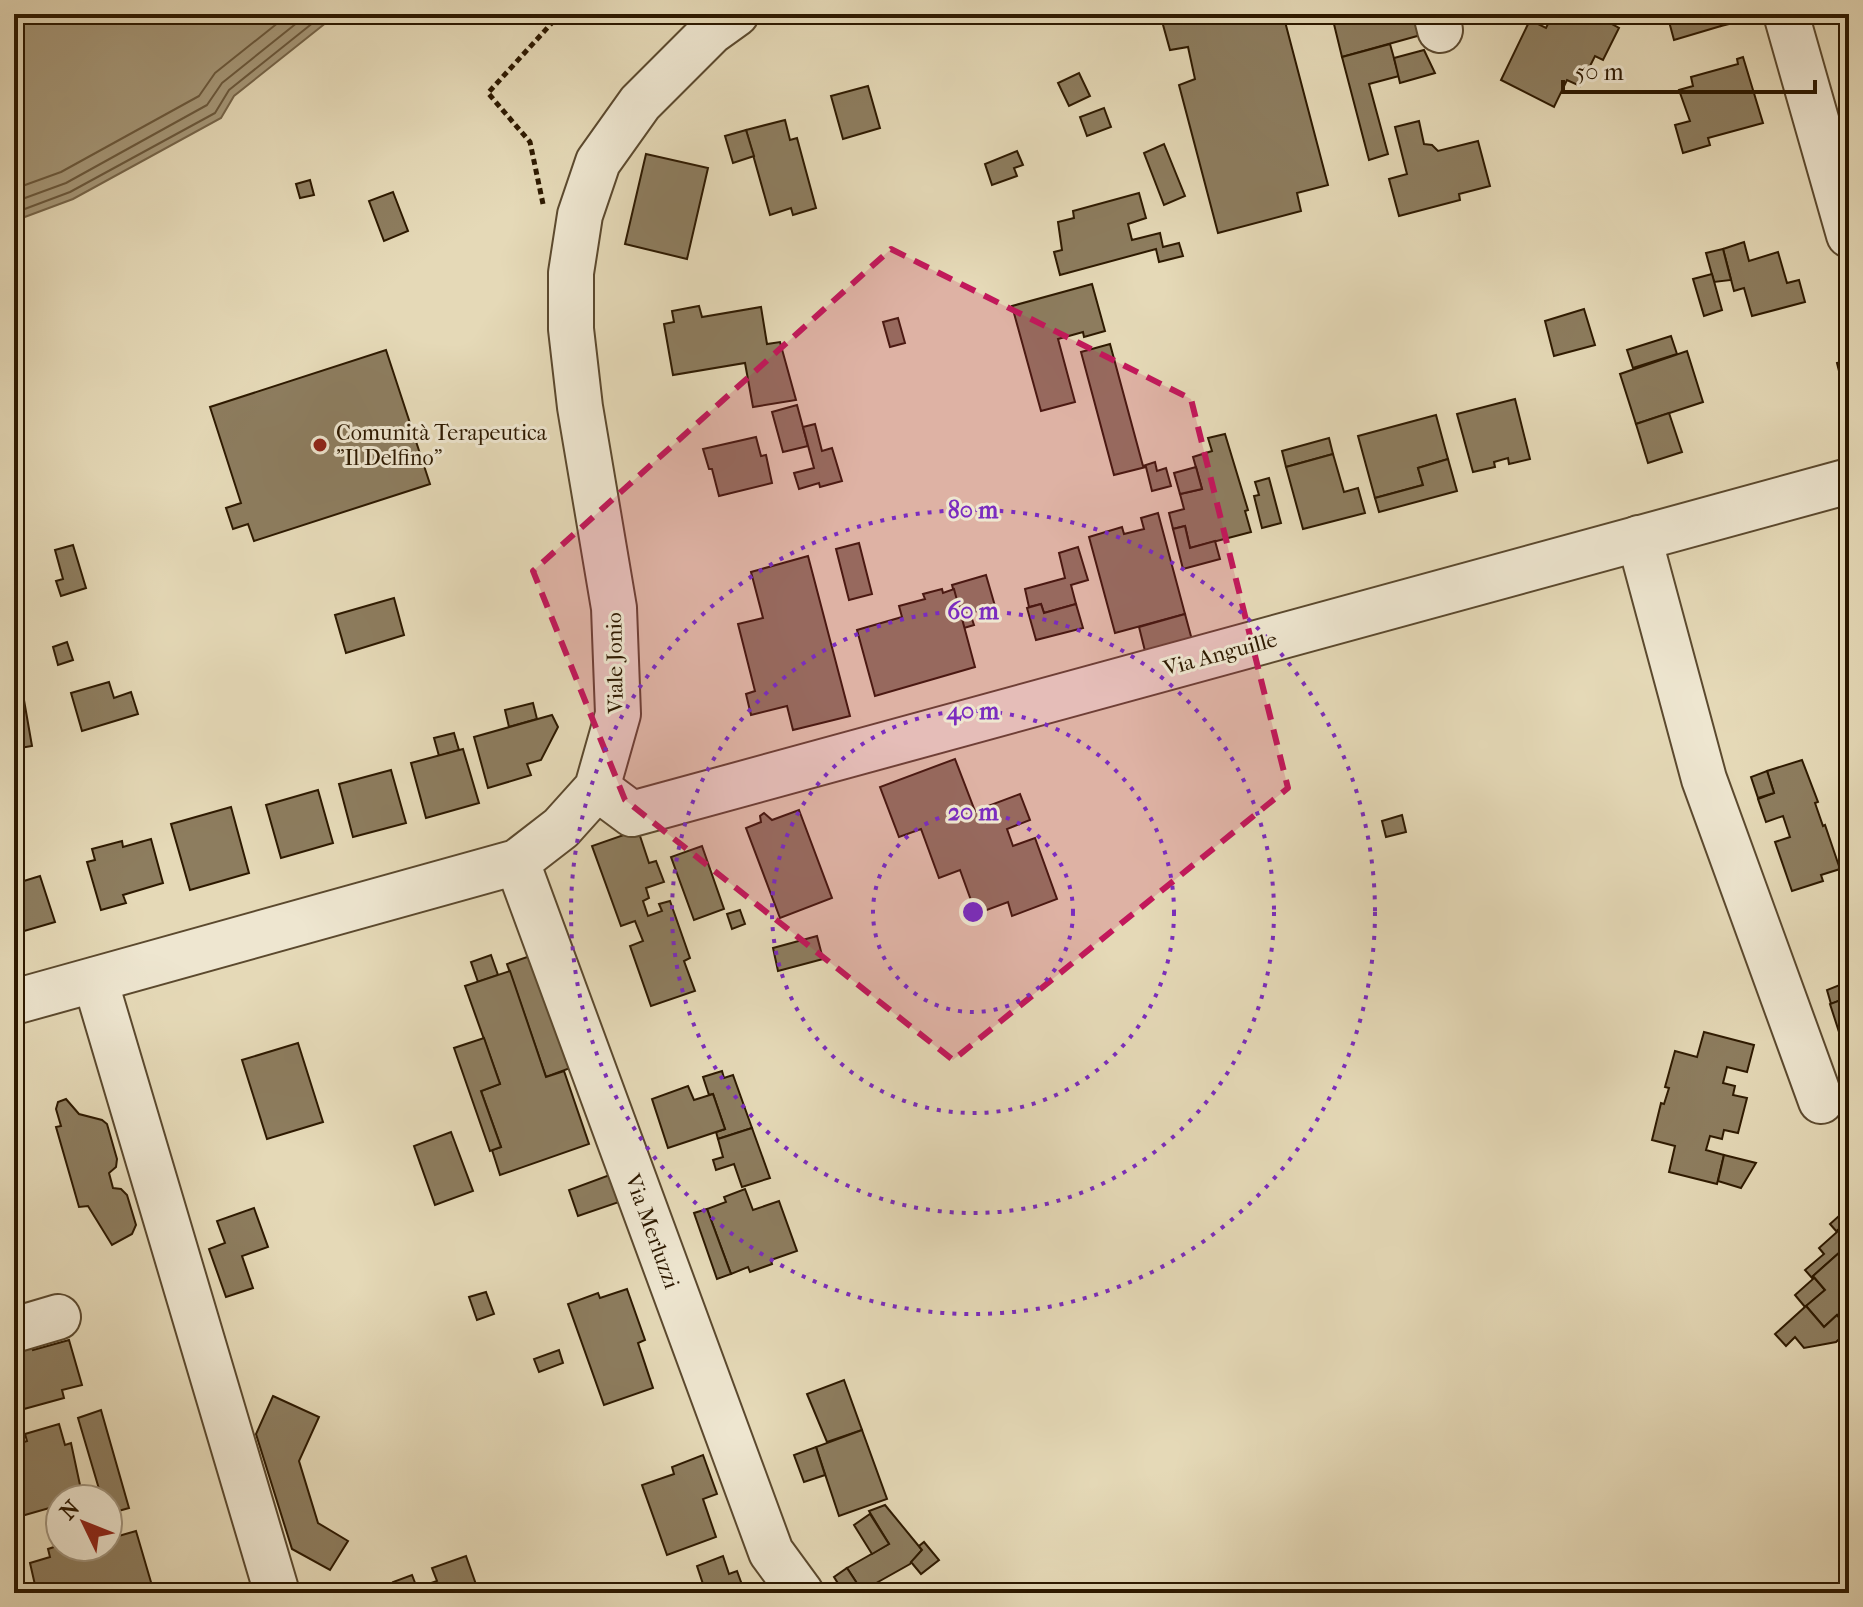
<svg xmlns="http://www.w3.org/2000/svg" width="1863" height="1607" viewBox="0 0 1863 1607" font-family="'IM FELL French Canon',serif">
	<style>
		.water { fill: #a69879; stroke: #766549; stroke-width: 2 }
		.lines { fill: none; stroke-linecap: round; stroke-linejoin: round }
		.shore { stroke: #6a583c; stroke-width: 2 }
		.building { fill: #8d7d5f; stroke: #2d1900; stroke-width: 2 }
		.minor-casing { stroke: #5b492e; stroke-width: 48 }
		.path { stroke: #2d1900; stroke-width: 5; stroke-dasharray: 6 4; stroke-linecap: butt }
		.minor { stroke: #eee6d0; stroke-width: 44 }
		.marked { fill: #c2185b; fill-opacity: 0.2; stroke: #c2185b; stroke-width: 6; stroke-dasharray: 16 10; stroke-linejoin: round }
		.ring { fill: none; stroke: #7b2cbf; stroke-width: 4; stroke-dasharray: 4 8 }
		.poi-dot { fill: #8f2418; stroke: #eee6d0; stroke-width: 3 }
		.labels { text-anchor: middle; stroke-width: 6; stroke-linejoin: round; paint-order: stroke }
		.poi-label { font-size: 22px; fill: #2d1900; stroke: #eee6d0; text-anchor: start }
		.street-label { font-size: 22px; fill: #2d1900; stroke: #eee6d0 }
		.centre { fill: #7b2cbf; stroke: #eee6d0; stroke-width: 4 }
		.ring-label { font-size: 24px; text-anchor: middle; font-weight: bold; fill: #7b2cbf; stroke: #eee6d0; stroke-width: 6; stroke-linejoin: round; paint-order: stroke }
	</style>
	<rect width="100%" height="100%" fill="#e5d9b7"/>
	<filter id="stains"><feTurbulence type="fractalNoise" baseFrequency=".0025" numOctaves="4"/><feColorMatrix values="0 0 0 0 .2 0 0 0 0 .09 0 0 0 0 .02 0 0 0 .5 -.17"/></filter>
	<radialGradient id="worn" r=".72"><stop offset=".6" stop-color="#630" stop-opacity="0"/><stop offset="1" stop-color="#630" stop-opacity=".3"/></radialGradient>
	<!-- water -->
	<polygon class="water" points="14,14 337,14 234,96 221,118 73,199 14,221"/>
	<g class="lines">
		<!-- shore -->
		<g class="shore">
			<polyline points="14,189 61,172 199,96 215,73 289,14"/>
			<polyline points="14,202 66,183 207,105 222,83 308,14"/>
			<polyline points="14,213 70,192 215,113 229,90 324,14"/>
		</g>
	</g>
	<!-- building -->
	<g class="building">
		<polygon points="1160,14 1283,14 1328,185 1297,193 1301,211 1218,233 1179,85 1195,79 1188,47 1170,50"/>
		<polygon points="1340,14 1366,14 1368,19 1388,14 1422,14 1428,33 1342,57 1332,16"/>
		<polygon points="1553,14 1603,14 1601,18 1619,28 1603,60 1595,56 1580,86 1567,80 1554,107 1501,80 1530,20 1546,28"/>
		<polygon points="1667,14 1718,14 1721,26 1674,40"/>
		<polygon points="1718,14 1734,14 1737,22 1721,26"/>
		<polygon points="1390,44 1399,76 1369,84 1388,154 1369,160 1342,57"/>
		<polygon points="1424,50 1435,73 1400,83 1394,58"/>
		<polygon points="1743,57 1763,123 1708,138 1710,145 1683,153 1675,125 1690,121 1679,90 1693,86 1691,77 1738,64 1737,59"/>
		<polygon points="1079,73 1090,96 1069,106 1058,83"/>
		<polygon points="868,86 880,128 843,139 831,96"/>
		<polygon points="1104,108 1111,127 1087,136 1080,117"/>
		<polygon points="785,120 790,140 797,138 816,208 793,215 791,208 770,215 746,130"/>
		<polygon points="1419,121 1424,144 1432,145 1438,151 1478,141 1490,186 1459,194 1460,200 1399,216 1389,179 1407,174 1395,127"/>
		<polygon points="746,130 754,156 733,163 725,136"/>
		<polygon points="1164,144 1185,196 1164,205 1144,153"/>
		<polygon points="1017,151 1023,165 1014,168 1017,176 992,185 985,164"/>
		<polygon points="646,154 708,168 687,259 625,244"/>
		<polygon points="310,180 314,195 300,198 296,184"/>
		<polygon points="393,192 408,231 384,241 369,201"/>
		<polygon points="1139,193 1146,218 1128,224 1132,240 1160,233 1163,247 1179,243 1183,256 1159,262 1156,249 1060,275 1054,252 1062,250 1058,222 1074,218 1073,211"/>
		<polygon points="1744,242 1749,261 1778,252 1787,283 1799,280 1805,302 1752,316 1744,288 1734,291 1723,249"/>
		<polygon points="1723,249 1731,280 1714,282 1706,253"/>
		<polygon points="1712,274 1722,310 1704,316 1693,279"/>
		<polygon points="1092,284 1105,331 1084,337 1083,332 1058,339 1075,402 1041,411 1012,306"/>
		<polygon points="699,306 702,317 761,307 767,344 780,342 796,400 753,407 745,363 673,375 664,324 674,322 672,311"/>
		<polygon points="1584,309 1595,345 1554,356 1545,321"/>
		<polygon points="898,318 905,343 890,347 883,322"/>
		<polygon points="1671,336 1677,354 1633,368 1627,350"/>
		<polygon points="1110,344 1143,466 1155,462 1157,471 1166,468 1171,486 1152,491 1146,467 1114,475 1081,352"/>
		<polygon points="386,350 430,484 254,541 248,524 233,529 226,508 241,503 210,407"/>
		<polygon points="1687,351 1703,402 1636,424 1620,374"/>
		<polygon points="1849,360 1849,390 1844,391 1837,363"/>
		<polygon points="1515,399 1530,459 1509,464 1508,458 1494,462 1495,467 1473,472 1457,414"/>
		<polygon points="797,405 808,446 783,452 772,412"/>
		<polygon points="1669,413 1682,452 1648,463 1636,424"/>
		<polygon points="1436,415 1448,459 1418,468 1423,485 1375,498 1358,436"/>
		<polygon points="815,424 822,451 832,448 842,481 820,487 819,483 799,489 794,473 814,468 803,427"/>
		<polygon points="1225,434 1248,510 1245,511 1251,532 1190,548 1185,526 1173,529 1169,513 1184,509 1180,494 1202,489 1193,457 1212,451 1208,438"/>
		<polygon points="756,437 761,456 766,455 772,483 719,496 712,469 709,469 703,449"/>
		<polygon points="1329,438 1333,454 1286,467 1282,451"/>
		<polygon points="1333,454 1344,492 1358,488 1365,513 1303,529 1286,467"/>
		<polygon points="1448,459 1457,491 1379,512 1375,498 1423,485 1418,468"/>
		<polygon points="1196,467 1202,489 1180,494 1174,473"/>
		<polygon points="1269,478 1281,523 1262,528 1254,496 1259,495 1255,482"/>
		<polygon points="1158,513 1185,614 1115,633 1089,537 1122,527 1124,534 1144,529 1141,518"/>
		<polygon points="1185,526 1190,548 1215,541 1220,559 1183,569 1173,529"/>
		<polygon points="859,543 872,594 849,600 836,549"/>
		<polygon points="73,545 86,588 61,596 56,581 63,579 55,550"/>
		<polygon points="1078,547 1088,580 1071,585 1076,604 1044,613 1041,604 1029,607 1025,589 1065,578 1059,553"/>
		<polygon points="808,556 850,716 793,730 787,706 751,715 746,694 755,691 738,624 763,618 751,572"/>
		<polygon points="986,575 995,606 970,613 974,625 964,628 952,585"/>
		<polygon points="942,589 943,593 954,589 975,667 875,696 857,630 902,617 899,606 925,599 923,594"/>
		<polygon points="394,598 404,635 346,653 335,615"/>
		<polygon points="1041,604 1044,613 1076,604 1083,628 1036,640 1027,608"/>
		<polygon points="1185,614 1195,651 1148,663 1139,627"/>
		<polygon points="67,642 73,660 58,665 53,647"/>
		<polygon points="17,660 32,746 14,749 14,661"/>
		<polygon points="109,682 114,698 131,692 138,714 82,731 71,693"/>
		<polygon points="533,703 537,719 509,727 505,710"/>
		<polygon points="552,715 558,727 541,760 527,764 531,775 488,788 474,737"/>
		<polygon points="454,733 459,750 439,756 434,738"/>
		<polygon points="463,749 479,803 426,818 411,763"/>
		<polygon points="955,759 975,811 1020,794 1030,820 1007,829 1013,846 1035,838 1057,899 1012,916 1008,902 976,914 960,870 939,878 921,829 899,837 880,787"/>
		<polygon points="1802,760 1818,802 1815,803 1823,826 1825,825 1840,869 1821,875 1823,881 1792,891 1775,842 1790,837 1783,816 1766,822 1758,799 1774,793 1767,771"/>
		<polygon points="391,770 406,823 353,837 339,784"/>
		<polygon points="1767,771 1774,793 1758,798 1751,777"/>
		<polygon points="318,790 333,843 281,858 266,805"/>
		<polygon points="231,807 249,873 190,890 171,824"/>
		<polygon points="799,810 832,898 780,918 746,828 761,822 760,816 764,813 772,820"/>
		<polygon points="1402,815 1406,832 1386,837 1382,821"/>
		<polygon points="638,830 649,863 656,861 664,882 646,888 649,898 643,901 648,916 662,911 659,904 670,901 690,958 684,961 695,991 651,1006 630,946 643,941 635,921 621,926 592,846"/>
		<polygon points="151,839 163,883 123,895 126,903 101,910 87,862 95,860 92,849 122,841 123,847"/>
		<polygon points="702,846 724,909 694,920 671,857"/>
		<polygon points="40,876 55,922 14,934 14,884"/>
		<polygon points="740,910 745,924 732,929 727,914"/>
		<polygon points="817,936 823,959 778,971 773,948"/>
		<polygon points="491,955 498,975 478,982 471,962"/>
		<polygon points="533,955 573,1067 546,1077 507,964"/>
		<polygon points="510,971 546,1077 564,1071 589,1144 500,1175 492,1150 501,1147 481,1091 500,1084 465,986"/>
		<polygon points="1849,975 1849,997 1831,1004 1827,990 1845,983 1843,977"/>
		<polygon points="1849,997 1849,1028 1839,1032 1830,1004"/>
		<polygon points="1704,1032 1754,1045 1747,1072 1727,1067 1723,1083 1735,1086 1733,1095 1747,1098 1738,1133 1724,1130 1722,1139 1710,1136 1706,1150 1724,1155 1717,1184 1669,1172 1675,1146 1652,1140 1661,1103 1664,1104 1669,1088 1665,1087 1675,1051 1697,1057"/>
		<polygon points="484,1038 500,1084 481,1091 501,1147 490,1151 454,1048"/>
		<polygon points="298,1043 323,1122 267,1139 242,1060"/>
		<polygon points="722,1071 724,1078 733,1075 752,1128 718,1139 716,1132 725,1129 713,1094 709,1095 703,1077"/>
		<polygon points="688,1086 694,1100 713,1094 725,1129 668,1148 652,1099"/>
		<polygon points="66,1099 79,1114 102,1120 107,1124 117,1159 116,1167 109,1173 113,1188 121,1189 127,1195 136,1225 132,1234 112,1245 88,1206 79,1207 56,1127 61,1126 56,1109 58,1102"/>
		<polygon points="752,1128 770,1178 742,1187 734,1164 716,1170 713,1160 723,1157 718,1139"/>
		<polygon points="451,1132 473,1191 435,1205 414,1146"/>
		<polygon points="1724,1155 1756,1163 1741,1188 1718,1181"/>
		<polygon points="615,1173 625,1200 578,1216 569,1190"/>
		<polygon points="745,1189 753,1210 779,1201 797,1251 771,1260 772,1264 750,1272 748,1267 731,1274 707,1209 726,1202 724,1197"/>
		<polygon points="1849,1199 1849,1221 1838,1230 1849,1244 1813,1276 1825,1290 1805,1307 1795,1295 1813,1279 1805,1270 1824,1254 1819,1248 1837,1232 1830,1224 1849,1207 1845,1203"/>
		<polygon points="254,1208 268,1247 242,1256 253,1288 226,1297 209,1249 225,1243 217,1221"/>
		<polygon points="707,1209 731,1274 717,1279 694,1213"/>
		<polygon points="1849,1221 1849,1243 1838,1230"/>
		<polygon points="1849,1244 1849,1312 1840,1319 1837,1315 1824,1327 1806,1306 1825,1290 1813,1276"/>
		<polygon points="627,1289 645,1340 638,1343 653,1388 604,1405 568,1304 598,1293 600,1298"/>
		<polygon points="486,1292 494,1314 477,1320 469,1297"/>
		<polygon points="1806,1306 1824,1327 1837,1315 1840,1319 1849,1312 1849,1330 1836,1342 1804,1348 1795,1337 1786,1346 1775,1334"/>
		<polygon points="69,1340 82,1385 62,1390 64,1398 24,1409 22,1404 14,1406 14,1346 30,1341 33,1350"/>
		<polygon points="559,1350 563,1363 539,1372 534,1359"/>
		<polygon points="844,1380 862,1430 827,1442 807,1394"/>
		<polygon points="273,1396 319,1417 299,1461 318,1523 348,1541 330,1570 292,1549 256,1434"/>
		<polygon points="101,1410 129,1508 108,1514 108,1499 102,1499 78,1418"/>
		<polygon points="59,1424 65,1445 71,1443 83,1499 60,1499 60,1505 18,1517 14,1502 14,1445 27,1441 25,1434"/>
		<polygon points="862,1430 887,1499 839,1516 816,1447"/>
		<polygon points="816,1447 825,1475 804,1482 794,1455"/>
		<polygon points="703,1455 717,1494 703,1499 716,1537 667,1555 642,1485 674,1474 672,1467"/>
		<polygon points="885,1505 922,1550 910,1564 862,1591 847,1568 889,1544 869,1511"/>
		<polygon points="870,1514 889,1544 872,1554 854,1525"/>
		<polygon points="136,1531 153,1589 139,1593 32,1593 30,1587 35,1585 30,1563 50,1557 48,1549 60,1545 108,1547 108,1539"/>
		<polygon points="924,1542 939,1560 921,1574 911,1562 922,1550 919,1546"/>
		<polygon points="466,1556 479,1593 396,1593 393,1582 412,1575 417,1588 437,1581 432,1568"/>
		<polygon points="723,1556 729,1574 737,1571 745,1593 701,1593 698,1585 703,1584 697,1566"/>
		<polygon points="847,1568 862,1591 859,1593 844,1593 834,1577"/>
	</g>
	<g class="lines">
		<!-- minor casing -->
		<g class="minor-casing">
			<g id="minor">
				<polyline points="1436,14 1440,30"/>
				<polyline points="1786,14 1849,235"/>
				<polyline points="1639,538 1704,779 1821,1101"/>
				<polyline points="597,788 632,814 1849,481"/>
				<polyline points="517,862 771,1552 801,1593"/>
				<polyline points="95,980 277,1593"/>
				<polyline points="14,1002 517,862 561,828 597,788 618,714 614,608 580,407 571,329 571,273 580,215 598,162 640,103 711,32 736,14"/>
				<polyline points="14,1330 58,1317"/>
			</g>
		</g>
		<!-- path -->
		<polyline class="path" points="543,204 530,142 488,93 560,14"/>
		<!-- minor -->
		<use href="#minor" class="minor"/>
	</g>
	<!-- marked area -->
	<path class="marked" d="M891,249L1191,399L1288,788L953,1060L625,800L533,571Z"/>
	<!-- distance rings -->
	<g class="ring">
		<circle cx="973" cy="912" r="100"/>
		<circle cx="973" cy="912" r="201"/>
		<circle cx="973" cy="912" r="301"/>
		<circle cx="973" cy="912" r="402"/>
	</g>
	<!-- markers -->
	<circle class="poi-dot" cx="320" cy="445" r="8"/>
	<g class="labels">
		<!-- poi labels -->
		<g class="poi-label">
			<text x="336" y="440">Comunità Terapeutica<tspan x="336" dy="25">"Il Delfino"</tspan></text>
		</g>
		<!-- street labels -->
		<g class="street-label">
			<text transform="translate(1220 653) rotate(-15)" y="8">Via Anguille</text>
			<text transform="translate(614 663) rotate(-91)" y="8">Viale Jonio</text>
			<text transform="translate(653 1231) rotate(70)" y="8">Via Merluzzi</text>
		</g>
	</g>
	<circle cx="973" cy="912" r="12" class="centre"/>
	<g class="ring-label">
		<text x="973" y="518">80 m</text>
		<text x="973" y="619">60 m</text>
		<text x="973" y="719">40 m</text>
		<text x="973" y="820">20 m</text>
	</g>
	<!-- margin -->
	<rect width="1863" height="1607" fill="none" stroke="#e5d9b7" stroke-width="48"/>
	<rect x="16" y="16" width="1831" height="1575" fill="none" stroke="#2d1900" stroke-width="4"/>
	<rect x="24" y="24" width="1815" height="1559" fill="none" stroke="#2d1900" stroke-width="2"/>
	<!-- north arrow -->
	<g transform="translate(84 1523) rotate(313)"><circle r="38" fill="#eee6d0" stroke="#a1947d" stroke-width="2"/>
	<path d="M0-6L14 30L0 20L-14 30Z" fill="#8f2418"/>
	<text y="-12" font-size="22" font-weight="bold" text-anchor="middle" fill="#2d1900">N</text>
	</g>
	<!-- scale -->
	<path d="M1563 80v12h252v-12" fill="none" stroke="#2d1900" stroke-width="4"/>
	<text x="1575" y="80" font-size="24" fill="#2d1900" stroke="#eee6d0" stroke-width="6" paint-order="stroke">50 m</text>
	<rect width="100%" height="100%" filter="url(#stains)"/>
	<rect width="100%" height="100%" fill="url(#worn)"/>
</svg>
